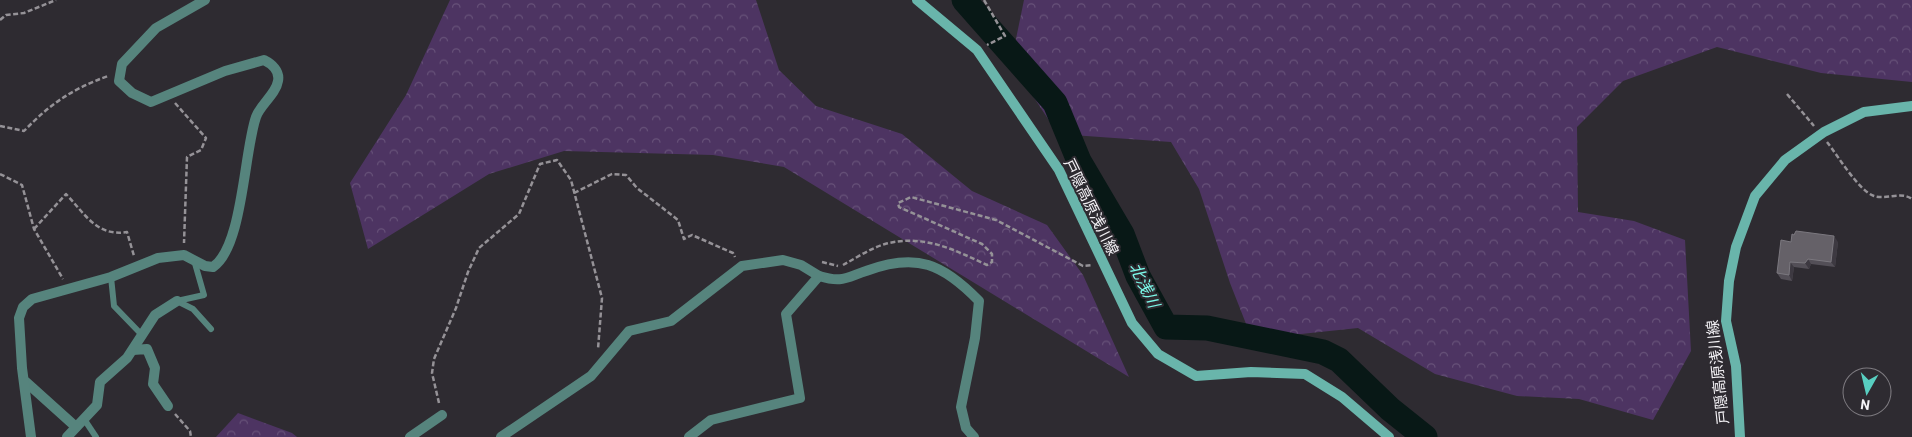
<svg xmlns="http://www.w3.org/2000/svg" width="1912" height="437" viewBox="0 0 1912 437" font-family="Barlow,'Noto Sans JP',sans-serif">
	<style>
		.forest { fill: url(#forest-crowns) }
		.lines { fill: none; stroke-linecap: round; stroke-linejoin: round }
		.river { stroke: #081816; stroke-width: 25 }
		.path { stroke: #959297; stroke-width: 2.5; stroke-dasharray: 5 2.5; stroke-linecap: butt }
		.service { stroke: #56847d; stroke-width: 6 }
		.minor { stroke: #56847d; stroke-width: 10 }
		.secondary { stroke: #69b5ab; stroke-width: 10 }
		.wall { fill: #534f57 }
		.shaded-wall { fill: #3d3941 }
		.building { fill: #656168; stroke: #7b787f }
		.labels { text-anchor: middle; stroke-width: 4; stroke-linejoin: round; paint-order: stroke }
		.street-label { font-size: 15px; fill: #f5f3f7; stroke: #2e2b31 }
		.water-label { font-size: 16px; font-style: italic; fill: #7cfaea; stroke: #2e2b31 }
	</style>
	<defs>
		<pattern id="forest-crowns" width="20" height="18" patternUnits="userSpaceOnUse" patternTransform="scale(1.25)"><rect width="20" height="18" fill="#4d3462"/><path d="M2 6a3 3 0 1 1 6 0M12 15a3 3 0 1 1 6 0" fill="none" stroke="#675279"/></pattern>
	</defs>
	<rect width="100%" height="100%" fill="#2e2b31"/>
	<!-- forest -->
	<g class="forest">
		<polygon points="450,0 756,0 779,70 816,106 902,134 972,191 1047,225 1083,275 1129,377 784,167 713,155 564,151 489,174 368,249 350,183 406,95"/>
		<polygon points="1024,0 1912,0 1912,82 1821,73 1717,47 1623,81 1577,127 1578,212 1634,221 1685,240 1691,351 1653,420 1579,399 1517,396 1435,374 1358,328 1252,339 1230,283 1199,189 1171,142 1058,134 1011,63"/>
		<polygon points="238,413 292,433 297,437 216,437"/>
	</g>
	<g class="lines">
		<!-- river -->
		<polyline class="river" points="964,0 1055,103 1079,161 1122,234 1138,276 1166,327 1207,328 1323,352 1339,360 1390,409 1425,437"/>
		<!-- path -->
		<g class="path">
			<polyline points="984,0 1005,36 987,45"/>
			<polyline points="0,20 6,15 24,13 56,0"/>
			<polyline points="1787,94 1814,126"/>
			<polyline points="175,103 206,138 201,150 187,157 184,243"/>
			<path d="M0,126L24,131C50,104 72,89 108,76"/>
			<path d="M1827,142C1838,156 1859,191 1874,196C1886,200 1901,191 1912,199"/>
			<polyline points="0,174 22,185 34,229 63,279"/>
			<polyline points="574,193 612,174 626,175 637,188 678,220 684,239 692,235 733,253 735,257"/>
			<path d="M34,229L66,194C85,214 97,237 127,232L134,256"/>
			<polyline points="822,262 838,266"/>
			<path d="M843,265C856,258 871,248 885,244C923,234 953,249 987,265L992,262V254L982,244L899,207L898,203L911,197L996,220L1083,266L1093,265"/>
			<polyline points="439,403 432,373 434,359 456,308 468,272 479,248 519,214 540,164 557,160 571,180 602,298 598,349"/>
			<polyline points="175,414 190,431 191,437"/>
		</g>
		<!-- service -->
		<g class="service">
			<polyline points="111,277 114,306 142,335"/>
			<polyline points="177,301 204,295 194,260"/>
			<polyline points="177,301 193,309 211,329"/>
			<polyline points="84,419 96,437"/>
		</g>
		<!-- minor -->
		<g class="minor">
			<path d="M819,276C842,283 845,278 866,271C917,252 943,264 979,301L975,338L961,407L966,428L974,437"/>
			<polyline points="133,350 147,349 155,368 153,384 168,406"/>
			<polyline points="26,382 76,427"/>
			<path d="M31,437L22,368L19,318L23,307L32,299L111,277L158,258L184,255L205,266L213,267C243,247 244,151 256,117C260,105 276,94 278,81C280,71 272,64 264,60L225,71L151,102L132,93L119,81L122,64L156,28L205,0"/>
			<polyline points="67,437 97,405 100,382 127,358 155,315 177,301"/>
			<polyline points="410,437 442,415"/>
			<polyline points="501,437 591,376 629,331 671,321 742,266 783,260 801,265 819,276 786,314 800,398 711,420 689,437"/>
		</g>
		<!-- secondary -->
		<g class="secondary">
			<polyline points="917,0 977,50 1059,170 1132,323 1158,354 1196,376 1251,372 1305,374 1342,397 1389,437"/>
			<polyline points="1740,437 1736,366 1726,321 1729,281 1736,247 1755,196 1785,160 1824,132 1864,112 1912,106"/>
		</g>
	</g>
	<!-- wall -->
	<polygon class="wall" points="1791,242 1838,242 1835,267 1811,264 1809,269 1794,267 1792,281 1781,279 1777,273"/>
	<!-- shaded-wall -->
	<g class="shaded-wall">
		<polygon points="1834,236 1838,242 1835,267 1831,262"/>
		<polygon points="1808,259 1811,264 1809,269 1805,263"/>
		<polygon points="1790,262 1794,267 1792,281 1789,275"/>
	</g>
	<!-- building -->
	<polygon class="building" points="1796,231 1834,236 1831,262 1808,259 1805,263 1790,262 1789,275 1777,273 1781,240 1791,242 1792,234 1794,235"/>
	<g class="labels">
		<!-- street labels -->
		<g class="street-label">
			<text transform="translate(1091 207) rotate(64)" y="5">戸隠高原浅川線</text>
			<text transform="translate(1718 372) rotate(-96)" y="5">戸隠高原浅川線</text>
		</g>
		<!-- water labels -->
		<g class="water-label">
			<text transform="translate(1145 285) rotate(64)" y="6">北浅川</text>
		</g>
	</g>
	<!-- north arrow -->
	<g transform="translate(1867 392) rotate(188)"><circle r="24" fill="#2e2b31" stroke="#7e7b80"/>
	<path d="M0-4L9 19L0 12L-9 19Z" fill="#58cec0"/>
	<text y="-8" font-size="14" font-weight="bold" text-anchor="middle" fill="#f5f3f7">N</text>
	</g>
</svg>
